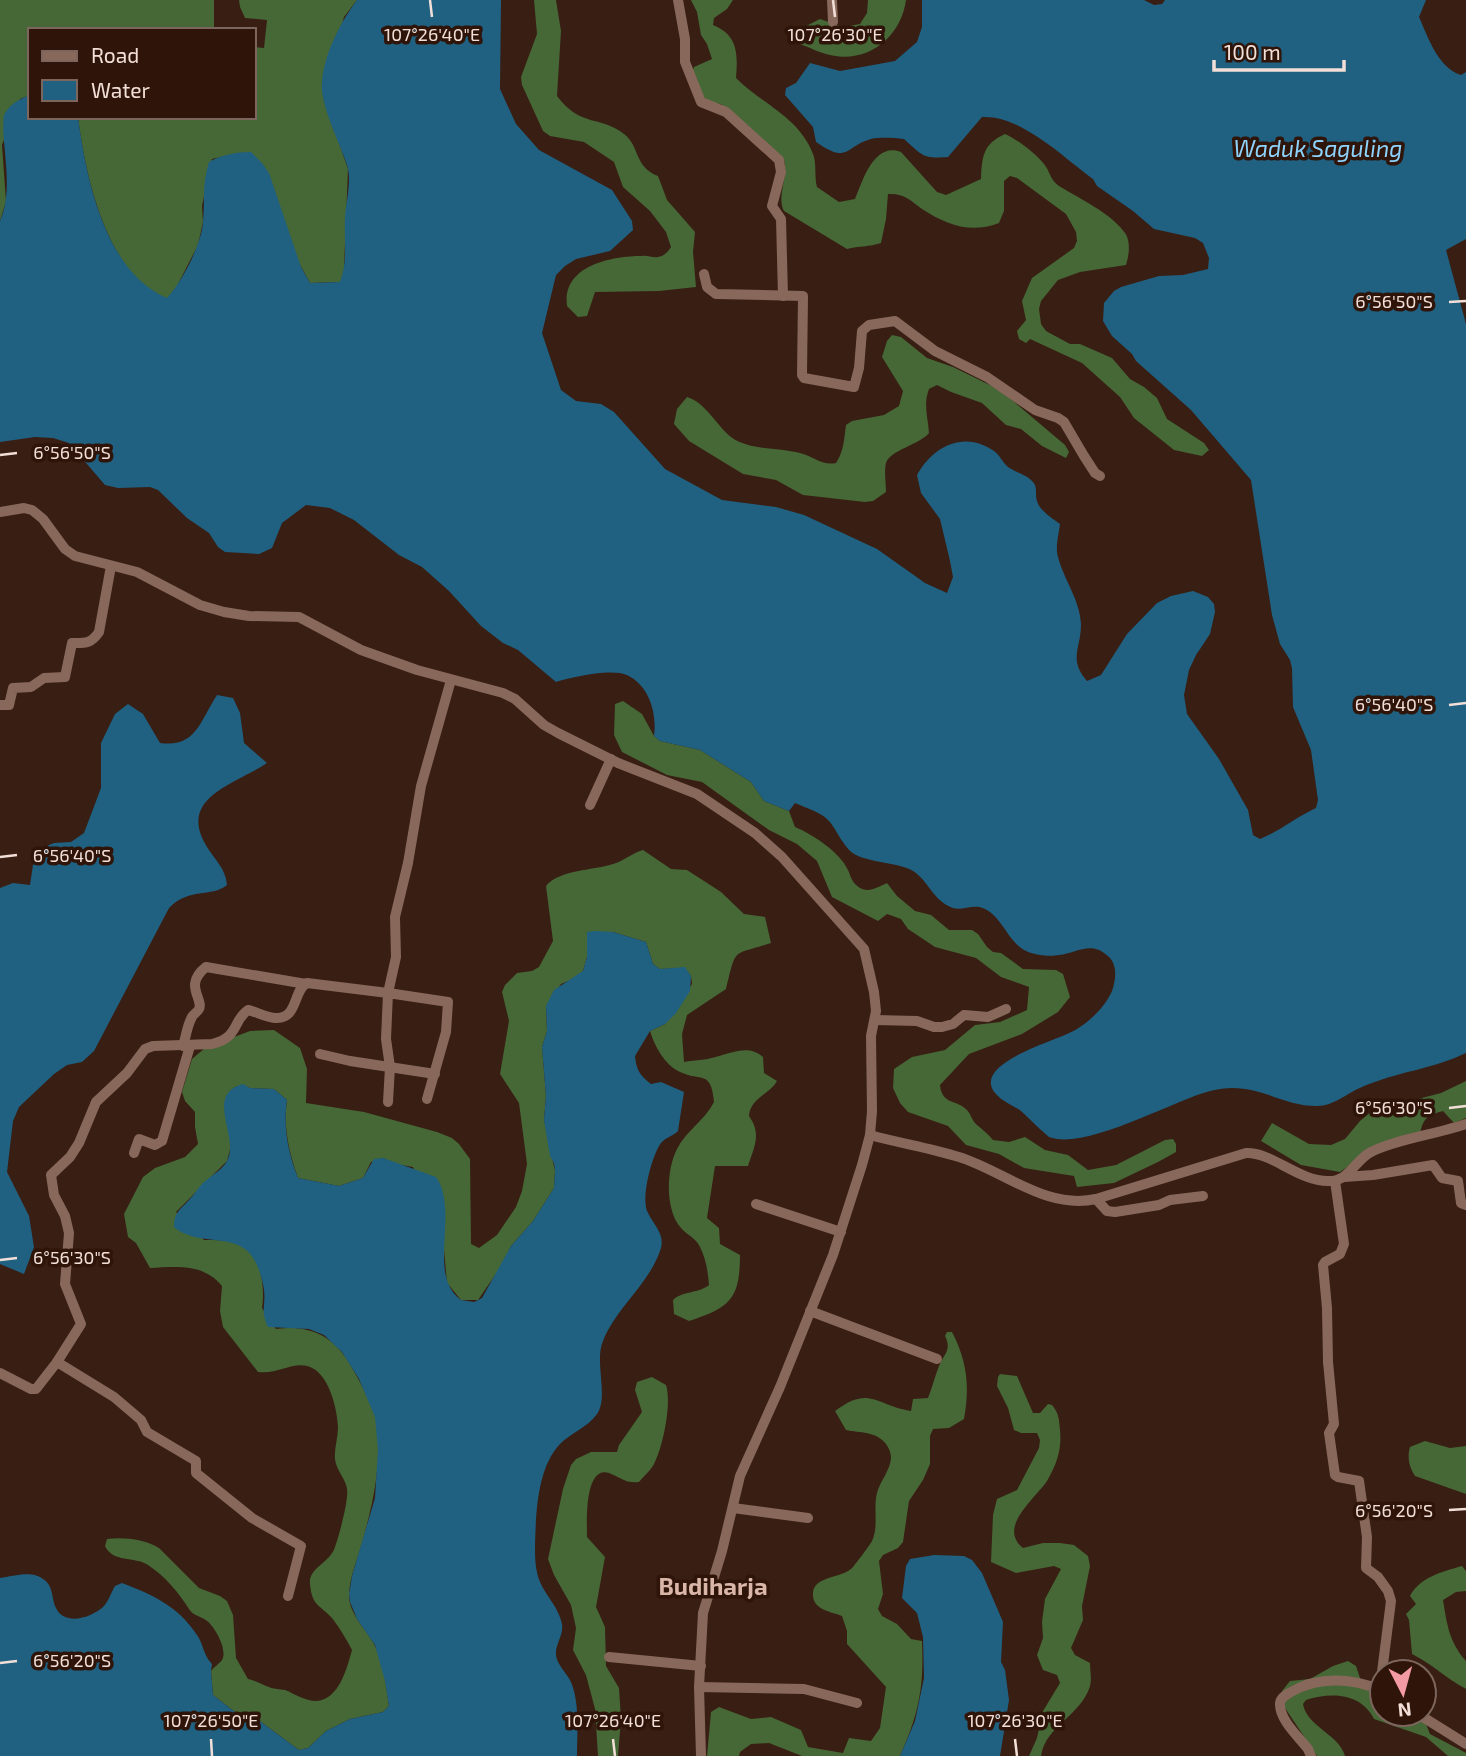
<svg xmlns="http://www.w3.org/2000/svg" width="1466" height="1756" viewBox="0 0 1466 1756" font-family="'Exo 2',sans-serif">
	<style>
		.forest { fill: #466736 }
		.water { fill: #206182 }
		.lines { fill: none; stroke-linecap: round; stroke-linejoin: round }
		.minor { stroke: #88685b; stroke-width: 10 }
		.ticks { fill: none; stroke: #f2dfd8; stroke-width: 2.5 }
		.labels { text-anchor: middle; stroke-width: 7; stroke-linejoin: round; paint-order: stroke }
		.water-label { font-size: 23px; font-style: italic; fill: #8dd3fc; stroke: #2e1409 }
		.quarter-label { font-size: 24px; font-weight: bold; fill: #d9b6a7; stroke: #2e1409 }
		.ticks-label { font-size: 18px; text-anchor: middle; fill: #f2dfd8; stroke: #2e1409; stroke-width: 7; stroke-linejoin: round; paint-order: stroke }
	</style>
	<rect width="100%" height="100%" fill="#381e13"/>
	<!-- forest -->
	<g class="forest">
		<polygon points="0,0 214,0 214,30 30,30 30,95 20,99 2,145 6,201 0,221"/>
		<path d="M239,0H357L344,17L323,97L348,169L344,270L341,282L310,283L239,153L212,159L202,206L203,222L198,245L177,286L167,299C161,296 153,293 148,289C102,252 85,172 78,117H254V47L264,48L267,20L245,18L240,7Z"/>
		<path d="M534,0H556L561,31L557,96C581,128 600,115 624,134C640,146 634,167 658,176L667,200L695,232L693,252L696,287L659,291L595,292L587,316L578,317L567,306C562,266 610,256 642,256C647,255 653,258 658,257C664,256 668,252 671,247L666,232L650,211L623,187L614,162L584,142L550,136L543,131L522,85L521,77L537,34Z"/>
		<path d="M691,0H733L727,9L714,18L713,25C738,35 738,54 736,78C762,104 799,117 813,154C817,164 814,176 817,187L839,202L855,199C863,180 874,142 901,152L937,192L946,195L981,179C982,156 983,144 1005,134C1018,140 1035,153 1044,164C1050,171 1050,180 1059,186C1079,198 1112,214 1125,233C1131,241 1129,256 1126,265L1080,272L1058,280L1041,301L1039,309L1041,324L1046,331L1070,344H1080L1112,358L1130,379L1144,387L1157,398L1167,419L1204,443L1209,450L1202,456L1174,450L1134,418L1120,397L1082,363L1030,339L1026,343L1019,339L1017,331L1026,320L1022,301L1032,278L1074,248L1077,241L1076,232L1066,214L1017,178L1010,176L1004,181V211L999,223C970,234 947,225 922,209C910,200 904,193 888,194L886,219L881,243C869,247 859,246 847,249L784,211C776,196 789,177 784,160L721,104L706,103L693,70L694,67L712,59L707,44L701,35L697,12Z"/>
		<path d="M868,0H906C901,37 868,64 830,55C819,53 810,47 799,44L798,37L800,29L820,19L843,27L860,24L867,13Z"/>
		<path d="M892,335L901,337L927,358L953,367L1000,390L1065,445L1069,452L1066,458L1042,446L1021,429L1006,425L982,403L951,392L937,385L929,389C923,405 928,417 929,433C919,445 890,450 886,463C884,471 886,483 886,492L873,501L865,502L803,495L776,480L743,474L689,441L674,424L677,409L687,397C705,402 717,426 731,437C750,451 778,447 800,453C813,456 822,466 836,463C844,451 844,439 846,425L852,421L884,415L899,406L903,391L882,357L887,341Z"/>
		<path d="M623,701L642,714L654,736L660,741L700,750L751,782L764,801L789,811L795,827C812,834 840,852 848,870C851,877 852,883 860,888C869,893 878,887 887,883L897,896L915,911L931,915L949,930H972L978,934L987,947L993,952L1001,953L1023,969L1056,970L1063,974L1070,997L1058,1012L1022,1034L969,1054L940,1085C942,1105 956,1099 967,1110C971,1114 972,1121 977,1125C983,1130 988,1134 993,1140L1009,1142L1025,1137L1045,1150L1068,1155L1088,1170L1116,1165L1165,1140L1173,1139L1176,1144V1152L1158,1162L1114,1183L1077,1187L1074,1176L1024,1168L999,1154L966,1145L948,1126L908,1112L900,1103L893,1088L894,1069L912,1057L945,1050L975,1025L1000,1022L1027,1010L1029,987L1001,977L976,958L935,947L908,929L901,919L887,914L878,921L832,897L817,861L797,844L769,830L702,782L667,775L622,752L614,735L615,704Z"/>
		<path d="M643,850L671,869L687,870L721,892L744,914L765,917L771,943C731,956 737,946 726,989L687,1015L682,1034L684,1062C696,1060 708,1060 719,1056C735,1052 749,1045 763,1057L764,1073L777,1081C769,1095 750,1098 749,1116C762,1134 754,1147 748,1166H715L707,1218L719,1228L720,1244L740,1255C740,1300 729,1308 689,1321L674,1314L673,1300C684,1290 698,1294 709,1285C708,1272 706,1259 700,1247C696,1238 687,1235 681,1228C665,1210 666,1170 677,1149C686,1131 705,1120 714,1102C711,1069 701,1082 680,1072C665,1065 655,1047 650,1031L665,1024L692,984L691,976L685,968L660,969L653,964L646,942L613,932H587V957L583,971L577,977L561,984L546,1006L547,1031L542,1047L546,1096L544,1120L555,1171L554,1188L533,1221L511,1246L500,1268L478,1300H461L447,1283L444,1250L413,1167L396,1164L383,1158L371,1162L363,1178L339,1186L298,1178C289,1152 283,1128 287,1100L274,1089L250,1088L243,1085L235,1087L229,1092L231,1146L227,1161L176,1212L204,1240C215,1240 232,1240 243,1246C262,1258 265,1289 262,1308L276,1329C307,1325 331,1334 348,1361C357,1376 375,1408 377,1424C382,1463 373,1503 363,1540C358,1559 349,1577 349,1597C350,1615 366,1629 374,1644C384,1662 386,1686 389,1706L383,1712L350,1719L326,1731L308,1748L299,1750L257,1719L240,1716L213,1695L211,1671C214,1667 220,1663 222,1660C228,1650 215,1627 207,1621C201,1616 193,1616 189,1609C179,1593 165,1576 148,1565C134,1556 113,1563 105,1546L107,1539C124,1537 144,1539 159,1548L199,1588L220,1596L227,1601L233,1615L236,1658L248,1679C257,1681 261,1684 269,1687C273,1689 280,1689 285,1690C295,1694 305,1701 316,1701C339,1700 347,1668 352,1650C346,1639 340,1628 332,1618C319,1604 312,1606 310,1584C308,1568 330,1563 335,1547C339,1536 349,1499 347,1489C346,1479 336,1470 335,1459C334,1449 338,1438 338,1427C337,1409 330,1379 314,1369C296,1358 280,1375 258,1372L223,1327L220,1311L222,1286C203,1263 177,1267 150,1268L136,1243L128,1237L124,1214L143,1177L155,1168L185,1157L198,1144L195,1127V1112L185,1101L182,1092L192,1059L205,1048L250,1031L274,1030L300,1048L307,1069L306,1103L364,1112L437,1132L452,1138L459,1144L470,1159L471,1244L479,1248L497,1235L516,1207L522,1191L527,1164L519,1103L500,1074L509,1021L502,992L505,985L517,973L532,971L539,967L553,941L546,886C558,870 595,870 613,864C624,861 632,853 643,850Z"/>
		<path d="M1466,1081V1118L1454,1123L1443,1111C1428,1115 1423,1118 1420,1134L1350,1165L1340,1172L1301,1165L1261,1141L1272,1123L1309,1144L1331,1145L1345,1139L1360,1121L1372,1111L1441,1093Z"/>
		<path d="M947,1332H952C967,1361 970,1386 964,1419L949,1428L933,1429L930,1436V1464L923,1480L909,1501L903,1542L898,1548L883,1555L879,1561L883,1594L878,1609L882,1616L897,1624L911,1639L922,1641C924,1688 919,1713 900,1756H802L769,1743L751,1744L740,1752L739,1756H707L711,1712L719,1707L751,1719L771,1717L801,1730L808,1747L843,1753L849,1738L871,1741L880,1728L886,1687L847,1644V1631L842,1616C832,1612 814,1610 813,1596C811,1575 843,1579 853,1567C857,1562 870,1545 872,1541C879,1526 873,1508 877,1493C880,1481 890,1471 891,1458C891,1453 889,1448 886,1444C876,1431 860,1433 846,1430L835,1411C870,1385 875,1405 911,1411L913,1399L928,1398C932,1388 935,1376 939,1366C944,1354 952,1350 945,1336Z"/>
		<path d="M1000,1374L1017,1376L1033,1413H1040L1048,1404L1052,1405C1059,1413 1059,1420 1060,1430C1062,1449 1057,1464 1047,1481C1035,1499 997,1527 1023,1548L1043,1543H1060L1074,1545L1088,1556L1090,1566L1082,1606L1083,1620L1071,1648L1075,1655L1090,1663C1090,1671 1092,1679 1090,1686C1081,1716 1046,1725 1041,1756H1029L1037,1738L1043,1711L1060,1683L1057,1675L1043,1670L1037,1655L1043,1638L1042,1622L1045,1599L1061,1569L1054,1566L1016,1573L991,1562L993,1515L997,1499L1017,1490L1039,1448L1040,1440L1037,1433H1021L1014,1430L1008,1408L997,1386L998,1377Z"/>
		<path d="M652,1377L666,1385C672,1403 663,1447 654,1464C651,1470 644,1476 639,1482C626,1484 620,1477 609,1473C584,1465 587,1523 587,1537L605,1557L596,1607L605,1627L606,1666L619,1688L621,1719L618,1756H598L595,1709L586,1675L573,1650L576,1628L571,1605L554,1575L548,1559L563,1489L571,1465L576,1459L591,1452H617L619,1445L642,1412L635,1390L637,1382Z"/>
		<path d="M1425,1441L1450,1448L1466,1446V1494L1415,1476C1409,1467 1407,1457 1410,1447Z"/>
		<path d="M1462,1566L1466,1571V1591L1456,1592L1443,1600C1447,1624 1449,1642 1466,1661V1689C1447,1679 1432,1664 1412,1654L1409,1620L1406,1614L1416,1604L1410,1596C1420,1577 1442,1572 1462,1566Z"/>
		<path d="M1348,1661L1356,1666L1363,1687L1382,1690V1714H1422L1430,1734L1466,1753V1756H1448L1426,1737L1374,1719C1361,1693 1331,1692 1306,1700L1303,1704C1307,1727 1339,1734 1345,1756H1317L1285,1708L1282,1691L1290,1681L1310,1679L1333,1666Z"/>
	</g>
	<!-- water -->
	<g class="water">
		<path d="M357,0H501L500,89L516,124L539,150L612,190L632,221L633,230L610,251L576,259L565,266L556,275L542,333L561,390L576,401L601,404L614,412L665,469L722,500L776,507L804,515L877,549L925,583L947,593L953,577L950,561L940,519L921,493L917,475C933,446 964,430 994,451C1000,455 1002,462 1008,467C1016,473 1030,475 1035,485C1037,490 1035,496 1037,501C1040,511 1052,518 1060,524C1059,533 1055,547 1058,557C1064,580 1080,600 1081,624C1081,649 1068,659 1087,681L1101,675L1127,634L1157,603L1171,596L1193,591L1208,597L1214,604L1215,612L1210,634L1196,655L1189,670L1184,695L1187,714L1219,759L1248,810L1253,835L1260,839C1280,831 1296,817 1316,808L1318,800L1311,750L1293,707L1292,668L1290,660L1280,644L1272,615L1251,480L1191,410L1136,361L1132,354L1112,336L1103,321L1104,303L1114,291L1121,287L1159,276L1183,275L1208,269L1209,258L1203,243L1195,238L1154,229L1133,211L1097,186L1093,179C1063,157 1021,115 982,117L948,157C922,159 922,155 904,139C894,138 880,137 871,139C845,146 849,165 816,142L813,127L785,95L786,88L796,83L810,63L840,71L895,61L917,42L922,27V0H1144L1154,5L1162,4L1165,0H1426L1419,17C1428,37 1438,68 1461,75L1466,72V239L1446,250L1466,324V1053C1433,1069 1396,1072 1362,1087C1347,1093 1334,1106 1317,1106C1278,1106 1255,1079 1210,1091C1172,1101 1085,1151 1049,1137C1046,1135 1044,1132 1041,1130C1034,1124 1028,1117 1021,1111C1014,1106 1004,1102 998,1096C964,1064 1061,1040 1077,1029C1092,1020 1111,1001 1114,984C1116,975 1116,965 1110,958C1092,939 1077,953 1059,955C1050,957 1034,955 1026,951C1008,942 1003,918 985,909C974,903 963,911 953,908C933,901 928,880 913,871C900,863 873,863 856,855C844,849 837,830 829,821C821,812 806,808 795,803L789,811L764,801L751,782L700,750L660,741L654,736C657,714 650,686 627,675C612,668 571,677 556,682L518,650L503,643L481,626L449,591L422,567L399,555L354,520L330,508L306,505L282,523L272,548L259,554L225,552L218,547L209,533L187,518L158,490L150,487L118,488L105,485L69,443L53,438L35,437L0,442V221C15,187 0,142 4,115C9,105 19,99 30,95V117H78C86,178 105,272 167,298C182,282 201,245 203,223C205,201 202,184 209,162C221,155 237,152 251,152L262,163L269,173L301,267L310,283L340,282C348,262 344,240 345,218C346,202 352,180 347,165C340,143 320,105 322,83C324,54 340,23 357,0Z"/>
		<path d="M217,695L233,698L240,713L244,743L267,763C236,784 176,797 207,847C215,860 226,869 227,885C211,898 189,887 169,908L94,1051L82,1062L67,1065L54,1074L19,1107L13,1121L7,1172L29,1216L34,1247L24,1274L0,1264V888L13,883L30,885L33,865L39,849L54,843L71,842L84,833L101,788V743L115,714L128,704L143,714L160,743C196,748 200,721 217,695Z"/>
		<path d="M595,931L613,932L646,942L653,964L660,969L685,967L691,976L690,991L676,1013L665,1024L650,1031L635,1056C636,1069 640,1076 651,1084L661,1082L684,1092L678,1131C673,1136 666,1137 661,1143C652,1155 640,1200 648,1213C655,1227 666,1235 660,1251C648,1285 616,1308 603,1341C594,1362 609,1397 597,1414C588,1427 571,1433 560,1444C537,1468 536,1514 535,1545C535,1557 535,1570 540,1582C546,1596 559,1608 562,1624C564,1635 555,1644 556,1655C557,1665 567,1673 571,1682C580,1704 577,1733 577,1756H0V1578C13,1576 32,1570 43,1579C54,1586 51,1598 56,1608C65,1627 93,1617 104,1606C109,1600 111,1593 115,1586L122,1583C153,1595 178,1606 197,1635C204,1645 203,1655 212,1664L211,1671L213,1695L240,1716L257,1719L299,1750L308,1748L326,1731L350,1719L383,1712L389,1706L385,1681L375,1645L357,1619L350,1602L349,1594L352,1576L375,1498L378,1449L375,1417L359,1379L342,1352L324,1335L309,1329L268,1327C260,1310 266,1306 264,1290C263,1282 260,1271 256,1263C241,1229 200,1249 174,1227C174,1212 180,1210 189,1200C194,1195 198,1188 203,1183C212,1175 226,1168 229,1156C236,1133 206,1094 243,1084L250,1088L274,1089L287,1100C283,1128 288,1152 298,1178L339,1186L363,1178L374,1159L383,1158L436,1177C460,1211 426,1275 461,1300L474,1302L482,1298L511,1246L533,1221L554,1188L555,1171L554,1163L550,1156L544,1120L546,1096L542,1047L547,1031L546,1006L554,990L583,971L587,957V932Z"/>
		<polygon points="934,1555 964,1556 972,1560 982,1573 1003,1622 1001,1662 1005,1670 1009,1700 1000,1756 900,1756 915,1721 924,1678 923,1637 917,1613 902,1598 906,1566 910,1559"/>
	</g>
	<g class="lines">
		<!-- minor -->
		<g class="minor">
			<polyline points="678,0 685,39 685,62 701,102 726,112 779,160 781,172 772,206 781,219 783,296"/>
			<polyline points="832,0 833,22"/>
			<polyline points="704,274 707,287 716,294 803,296 802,375 804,378 854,387 859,368 862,331 869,325 895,321 935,351 987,377 1035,410 1058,418 1064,422 1084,456 1095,473 1100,476"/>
			<polyline points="0,512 24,508 32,510 43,519 65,549 75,556 137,572 200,605 224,612 249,616 299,617 361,650 417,670 503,693 515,699 544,725 558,733 618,763 697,794 755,833 782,857 864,949 874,992 876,1011 871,1036 872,1111 870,1135 862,1165 833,1255 780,1387 740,1476 722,1551 703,1613 699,1687 701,1756"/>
			<path d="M0,705H9L13,688L31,687L44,678L65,677L72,643C85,643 91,644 99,632L111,566"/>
			<polyline points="590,805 611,759"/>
			<polyline points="875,1020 917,1021 934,1027 942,1027 953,1024 964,1015 988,1017 1006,1009"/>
			<path d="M183,1046C186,1037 187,1025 192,1017C193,1014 198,1012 199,1009C204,999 183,985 206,967L306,984"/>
			<polyline points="320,1054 350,1061 435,1074"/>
			<polyline points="388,1102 390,1067 386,1039 388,993 448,1002 446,1032 427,1099"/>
			<path d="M870,1135C899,1143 930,1148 959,1157C1004,1171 1046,1210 1096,1199L1246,1153C1272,1152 1298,1181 1328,1181C1349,1182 1355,1160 1371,1152C1396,1139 1438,1134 1466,1124"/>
			<polyline points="134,1153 139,1139 155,1145 162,1141 190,1046"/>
			<polyline points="1344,1177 1373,1175 1433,1165 1442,1178 1458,1181 1461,1203 1466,1205"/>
			<polyline points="1335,1181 1344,1244 1340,1254 1325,1262 1323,1265 1327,1308 1328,1362 1334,1424 1329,1433 1335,1475 1338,1477 1359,1481 1367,1537 1366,1568 1378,1577 1388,1591 1391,1601 1382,1672 1382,1691"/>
			<polyline points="1096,1199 1107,1211 1115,1212 1159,1205 1170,1200 1203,1196"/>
			<polyline points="756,1204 841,1232"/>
			<polyline points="810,1311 937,1359"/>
			<polyline points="57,1362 114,1397 141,1420 147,1432 196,1461 196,1473 252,1518 301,1546 288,1596"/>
			<path d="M0,1373L31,1389H36L57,1362L81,1324L65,1284L69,1233L65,1216L54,1195L51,1175L70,1157L79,1143L96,1102L127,1073L145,1049L153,1046L212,1044C240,1037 232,1021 248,1010C257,1012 267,1018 276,1018C298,1019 293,990 307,983L388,993L396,957L395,917L408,863L421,786L451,680"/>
			<polyline points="733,1508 808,1518"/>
			<polyline points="609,1657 701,1666"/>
			<polyline points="699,1687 804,1689 857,1703"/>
			<polyline points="1418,1714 1466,1744"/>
			<path d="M1311,1756L1308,1749C1299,1737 1279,1720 1280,1703C1281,1697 1286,1695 1291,1692C1318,1676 1352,1678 1381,1690"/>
		</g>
	</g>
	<!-- ticks -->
	<path class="ticks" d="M430,0L432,17M833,0L835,17M1449,302L1466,301M0,455L17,453M1449,705L1466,703M0,857L17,855M1449,1108L1466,1106M0,1260L17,1258M1449,1510L1466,1509M0,1663L17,1661M211,1739L212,1756M613,1739L615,1756M1015,1739L1017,1756"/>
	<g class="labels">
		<!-- water labels -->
		<g class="water-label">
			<text x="1318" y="157">Waduk Saguling</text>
		</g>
		<!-- quarter labels -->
		<g class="quarter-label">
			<text x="713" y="1595">Budiharja</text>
		</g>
	</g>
	<g class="ticks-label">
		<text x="432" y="41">107°26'40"E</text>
		<text x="835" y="41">107°26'30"E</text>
		<text x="1394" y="308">6°56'50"S</text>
		<text x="72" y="459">6°56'50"S</text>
		<text x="1394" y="711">6°56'40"S</text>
		<text x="72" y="862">6°56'40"S</text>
		<text x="1394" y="1114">6°56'30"S</text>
		<text x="72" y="1264">6°56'30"S</text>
		<text x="1394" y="1517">6°56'20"S</text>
		<text x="72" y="1667">6°56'20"S</text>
		<text x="211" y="1727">107°26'50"E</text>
		<text x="613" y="1727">107°26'40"E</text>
		<text x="1015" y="1727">107°26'30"E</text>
	</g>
	<!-- legend -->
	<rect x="28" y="28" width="228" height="91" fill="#2e1409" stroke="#7c655c" stroke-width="2"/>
	<rect x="42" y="51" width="35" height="10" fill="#88685b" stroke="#7c655c" stroke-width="2"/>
	<text x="91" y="63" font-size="21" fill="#f2dfd8">Road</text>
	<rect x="42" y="80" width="35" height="21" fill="#206182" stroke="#7c655c" stroke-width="2"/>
	<text x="91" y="98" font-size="21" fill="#f2dfd8">Water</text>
	<!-- north arrow -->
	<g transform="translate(1403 1693) rotate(174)"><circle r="33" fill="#2e1409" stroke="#7c655c" stroke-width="2"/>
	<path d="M0-5L12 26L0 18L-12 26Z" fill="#f49aa5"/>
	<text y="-10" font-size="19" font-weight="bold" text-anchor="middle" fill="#f2dfd8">N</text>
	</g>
	<!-- scale -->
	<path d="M1214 60v10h130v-10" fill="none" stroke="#f2dfd8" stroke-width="3.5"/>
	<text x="1224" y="60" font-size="21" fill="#f2dfd8" stroke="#2e1409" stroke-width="5" paint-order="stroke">100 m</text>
</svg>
